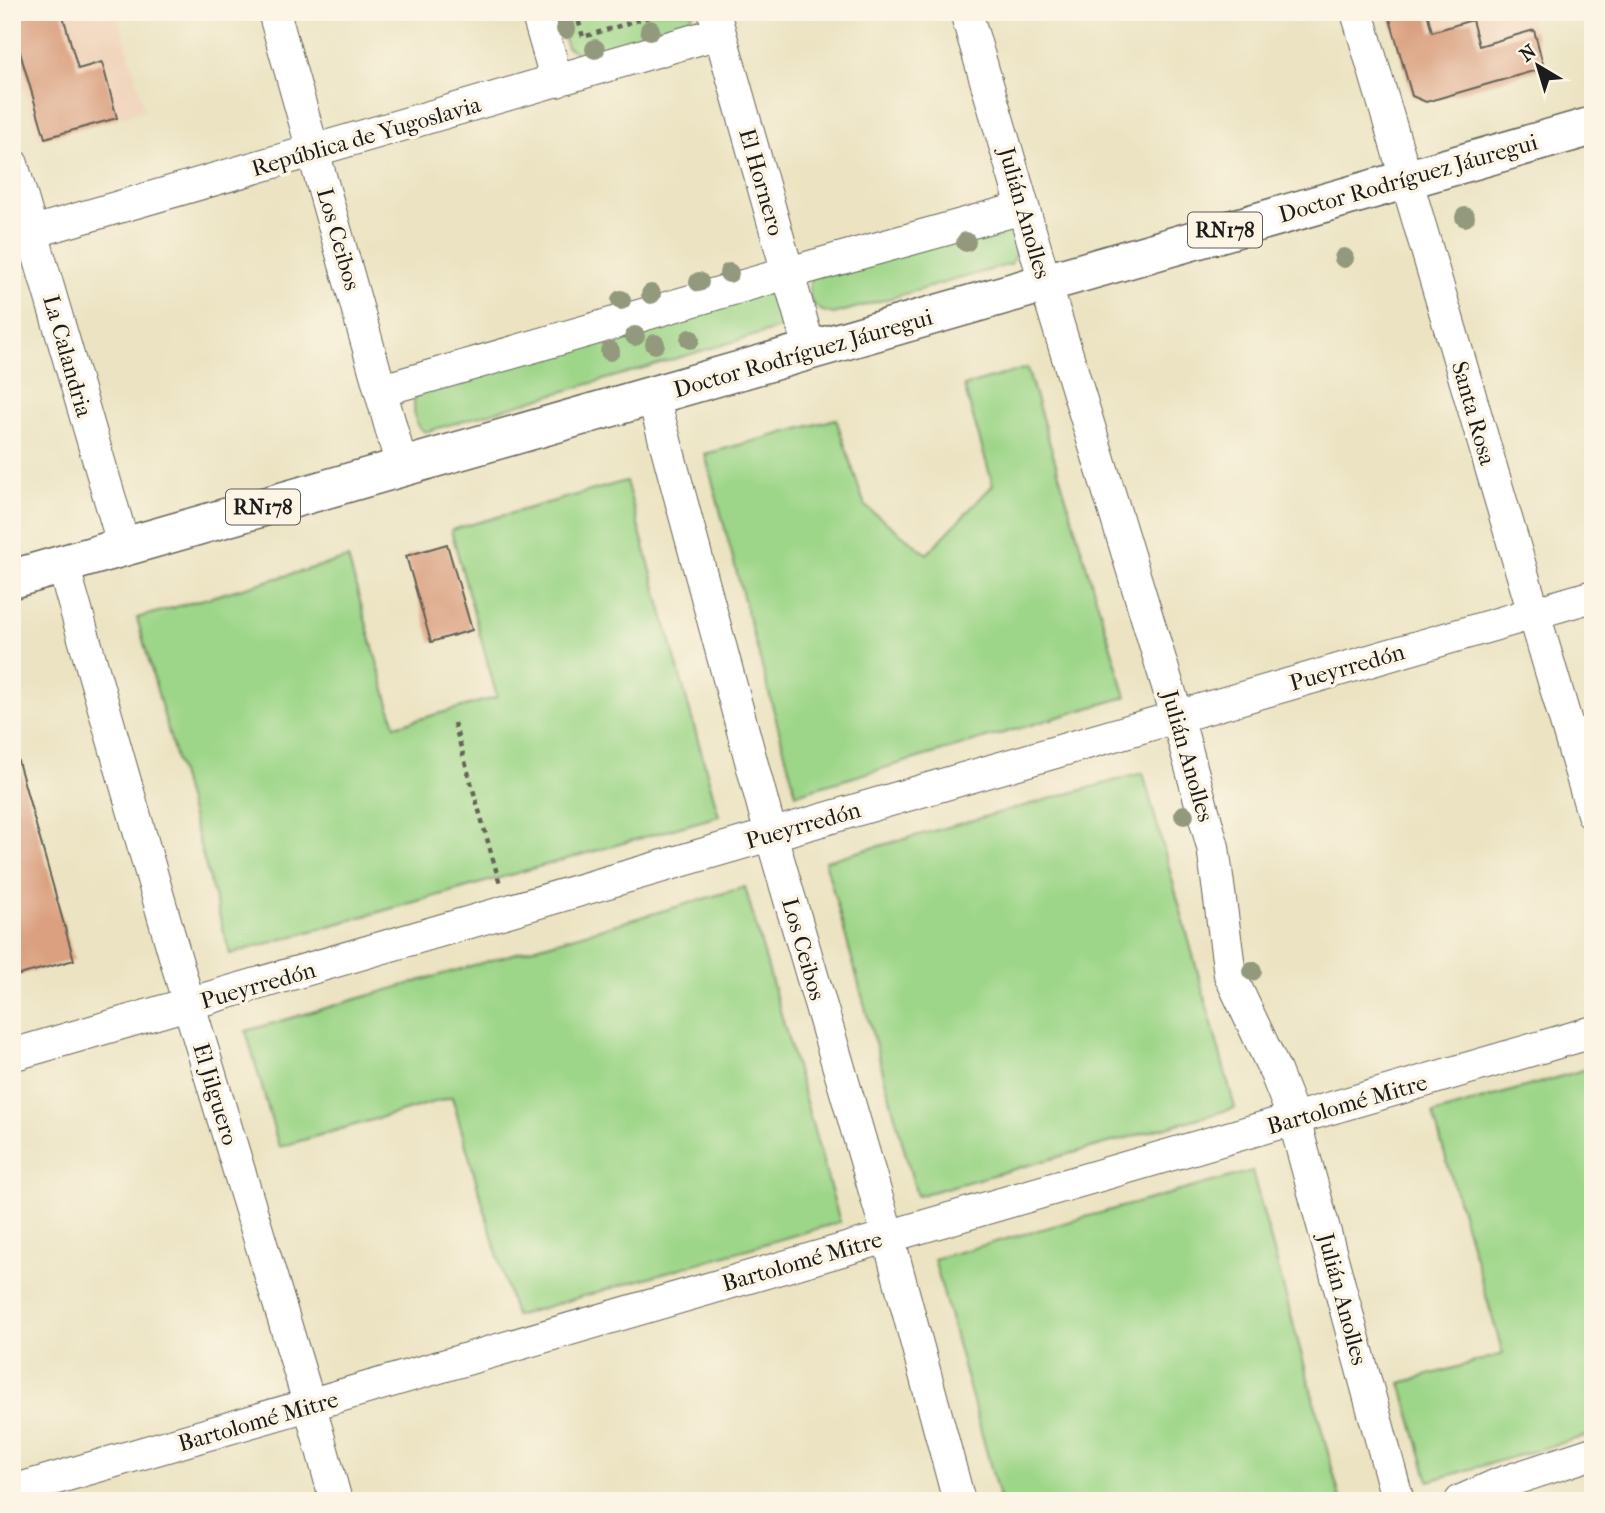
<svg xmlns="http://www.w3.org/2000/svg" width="1605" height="1513" viewBox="0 0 1605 1513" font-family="'IM FELL French Canon',serif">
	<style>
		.built { fill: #f1d5bd }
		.green { fill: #9dd688; stroke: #5c7952; stroke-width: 2 }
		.building { fill: #daa080 }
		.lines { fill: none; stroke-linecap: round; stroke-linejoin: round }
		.street-casing { stroke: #646256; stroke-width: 34 }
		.primary-casing { stroke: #646256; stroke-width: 41 }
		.path { stroke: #646256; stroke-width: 4.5; stroke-dasharray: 5 5; stroke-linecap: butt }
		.street { stroke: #fff; stroke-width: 32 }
		.primary { stroke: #fff; stroke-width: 38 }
		.tree { fill: #92997b }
		.labels { text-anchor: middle; stroke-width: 7; stroke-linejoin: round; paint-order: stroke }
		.shield { fill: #fcf5e5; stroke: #5f5d58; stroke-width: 2 }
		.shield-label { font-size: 21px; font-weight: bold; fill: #1c1c1c }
		.street-label { font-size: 23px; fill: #1c1c1c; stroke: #fcf5e5 }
	</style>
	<rect width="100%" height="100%" fill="#fcf5e5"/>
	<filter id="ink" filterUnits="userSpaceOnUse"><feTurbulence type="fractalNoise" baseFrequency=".0143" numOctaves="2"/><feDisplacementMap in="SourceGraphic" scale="14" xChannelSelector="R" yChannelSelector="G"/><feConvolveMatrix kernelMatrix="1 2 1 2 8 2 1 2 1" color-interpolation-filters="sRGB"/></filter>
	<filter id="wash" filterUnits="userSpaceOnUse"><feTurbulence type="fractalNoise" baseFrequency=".00686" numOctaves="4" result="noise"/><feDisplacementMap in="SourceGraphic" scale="28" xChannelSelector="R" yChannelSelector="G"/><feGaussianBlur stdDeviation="1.57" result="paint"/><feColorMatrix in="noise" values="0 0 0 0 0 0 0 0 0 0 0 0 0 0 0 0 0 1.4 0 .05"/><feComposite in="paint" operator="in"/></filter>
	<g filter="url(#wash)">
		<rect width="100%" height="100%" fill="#ebe3c1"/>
		<!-- built -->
		<g class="built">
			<polygon points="12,12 117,12 145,110 39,140 12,46"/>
			<polygon points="1388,12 1528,12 1544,68 1426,102 1412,96"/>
		</g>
		<!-- green -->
		<g class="green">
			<polygon points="554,12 694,12 685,27 584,57 567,47"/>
			<path d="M1006,227C1017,239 1019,250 1011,264L834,314C812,311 805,297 812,277Z"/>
			<path d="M763,291C782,297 788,308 784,327L425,432C413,424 414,411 414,398L423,388Z"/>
			<polygon points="1027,368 1126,697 796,794 705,454 836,419 865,506 927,554 993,485 964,386"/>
			<polygon points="626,481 719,816 230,954 137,618 348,558 395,726 497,697 451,530"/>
			<polygon points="1143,773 1235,1108 917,1196 825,861"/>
			<polygon points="745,887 840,1222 515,1316 452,1097 279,1147 246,1031"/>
			<polygon points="1593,1067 1593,1434 1429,1481 1401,1383 1503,1354 1433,1114"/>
			<polygon points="1252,1171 1341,1501 1000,1501 934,1259"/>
		</g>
		<g id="blocks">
			<!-- building -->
			<g class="building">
				<polygon points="12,12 62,12 78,69 102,62 117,118 45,138 12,25"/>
				<polygon points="1388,12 1427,12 1432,32 1472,20 1479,46 1534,30 1544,68 1426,102 1412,96"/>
				<polygon points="447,544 472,630 431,642 406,556"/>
				<polygon points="12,740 74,960 12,977"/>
			</g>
		</g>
	</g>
	<g filter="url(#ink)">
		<use href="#blocks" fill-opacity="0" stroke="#646256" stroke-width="2"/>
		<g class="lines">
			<!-- street casing -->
			<g class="street-casing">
				<g id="street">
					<polyline points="274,12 402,467"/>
					<polyline points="537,12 557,81"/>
					<polyline points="714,12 810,351"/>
					<polyline points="966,12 1045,282 1177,716 1213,847 1230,975 1275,1071 1294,1119 1398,1501"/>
					<polyline points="1357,12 1593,814"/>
					<polyline points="12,164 124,547"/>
					<polyline points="12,238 719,33"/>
					<polyline points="382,390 788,273 1023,208"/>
					<polyline points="653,396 771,835 888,1236 959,1501"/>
					<polyline points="63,565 189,1005 310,1406 336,1501"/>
					<polyline points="12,1055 1593,596"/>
					<polyline points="12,1491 1593,1032"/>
					<polyline points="1461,1501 1499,1484 1593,1453"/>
				</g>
			</g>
			<!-- primary casing -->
			<g class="primary-casing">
				<polyline id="primary" points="12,579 1593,126"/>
			</g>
			<!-- path -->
			<g class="path">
				<polyline points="576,12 583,37 665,12"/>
				<polyline points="454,723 500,884"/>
			</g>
			<!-- street -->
			<use href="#street" class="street"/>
			<!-- primary -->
			<use href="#primary" class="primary"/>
		</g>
		<!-- trees -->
		<g class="tree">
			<circle cx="566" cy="29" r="10"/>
			<circle cx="650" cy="30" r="10"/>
			<circle cx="595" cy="49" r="10"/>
			<circle cx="1465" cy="217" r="10"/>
			<circle cx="966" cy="242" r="10"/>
			<circle cx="1344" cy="258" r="10"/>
			<circle cx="729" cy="273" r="10"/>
			<circle cx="699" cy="282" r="10"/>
			<circle cx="651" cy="294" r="10"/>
			<circle cx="621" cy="300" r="10"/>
			<circle cx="635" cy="336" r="10"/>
			<circle cx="690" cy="339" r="10"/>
			<circle cx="655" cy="344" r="10"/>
			<circle cx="610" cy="351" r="10"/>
			<circle cx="1184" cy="815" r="10"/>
			<circle cx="1252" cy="971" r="10"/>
		</g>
	</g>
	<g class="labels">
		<!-- shield labels -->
		<g class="shield">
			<rect x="1188" y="212.5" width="74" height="35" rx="5"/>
			<rect x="226" y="489.5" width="74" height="35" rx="5"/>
		</g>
		<g class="shield-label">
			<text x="1225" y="237">RN178</text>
			<text x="263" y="514">RN178</text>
		</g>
		<!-- street labels -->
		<g class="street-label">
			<text transform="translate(366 136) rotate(-16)" y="8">República de Yugoslavia</text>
			<text transform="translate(1408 178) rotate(-16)" y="8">Doctor Rodríguez Jáuregui</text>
			<text transform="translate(762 182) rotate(74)" y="8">El Hornero</text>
			<text transform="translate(1025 213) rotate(74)" y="8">Julián Anolles</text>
			<text transform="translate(339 239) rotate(74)" y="8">Los Ceibos</text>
			<text transform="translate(803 353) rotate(-16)" y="8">Doctor Rodríguez Jáuregui</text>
			<text transform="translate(68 356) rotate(74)" y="8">La Calandria</text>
			<text transform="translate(1474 413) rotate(74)" y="8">Santa Rosa</text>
			<text transform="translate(1347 667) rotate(-16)" y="8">Pueyrredón</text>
			<text transform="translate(1188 756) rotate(74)" y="8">Julián Anolles</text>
			<text transform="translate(803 825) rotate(-16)" y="8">Pueyrredón</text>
			<text transform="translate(804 949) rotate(74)" y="8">Los Ceibos</text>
			<text transform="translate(258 985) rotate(-16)" y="8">Pueyrredón</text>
			<text transform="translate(216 1094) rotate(73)" y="8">El Jilguero</text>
			<text transform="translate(1347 1104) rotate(-16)" y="8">Bartolomé Mitre</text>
			<text transform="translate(802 1261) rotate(-16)" y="8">Bartolomé Mitre</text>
			<text transform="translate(1343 1299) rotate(75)" y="8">Julián Anolles</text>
			<text transform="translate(258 1421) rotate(-16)" y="8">Bartolomé Mitre</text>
		</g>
	</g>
	<!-- margin -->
	<rect width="1605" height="1513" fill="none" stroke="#fcf5e5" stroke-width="42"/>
	<!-- north arrow -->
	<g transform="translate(1538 66) rotate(322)" stroke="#fcf5e5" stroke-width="5" paint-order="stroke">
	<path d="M0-5L12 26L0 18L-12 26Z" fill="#1c1c1c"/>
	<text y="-10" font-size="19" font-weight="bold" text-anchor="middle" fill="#1c1c1c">N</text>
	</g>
</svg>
